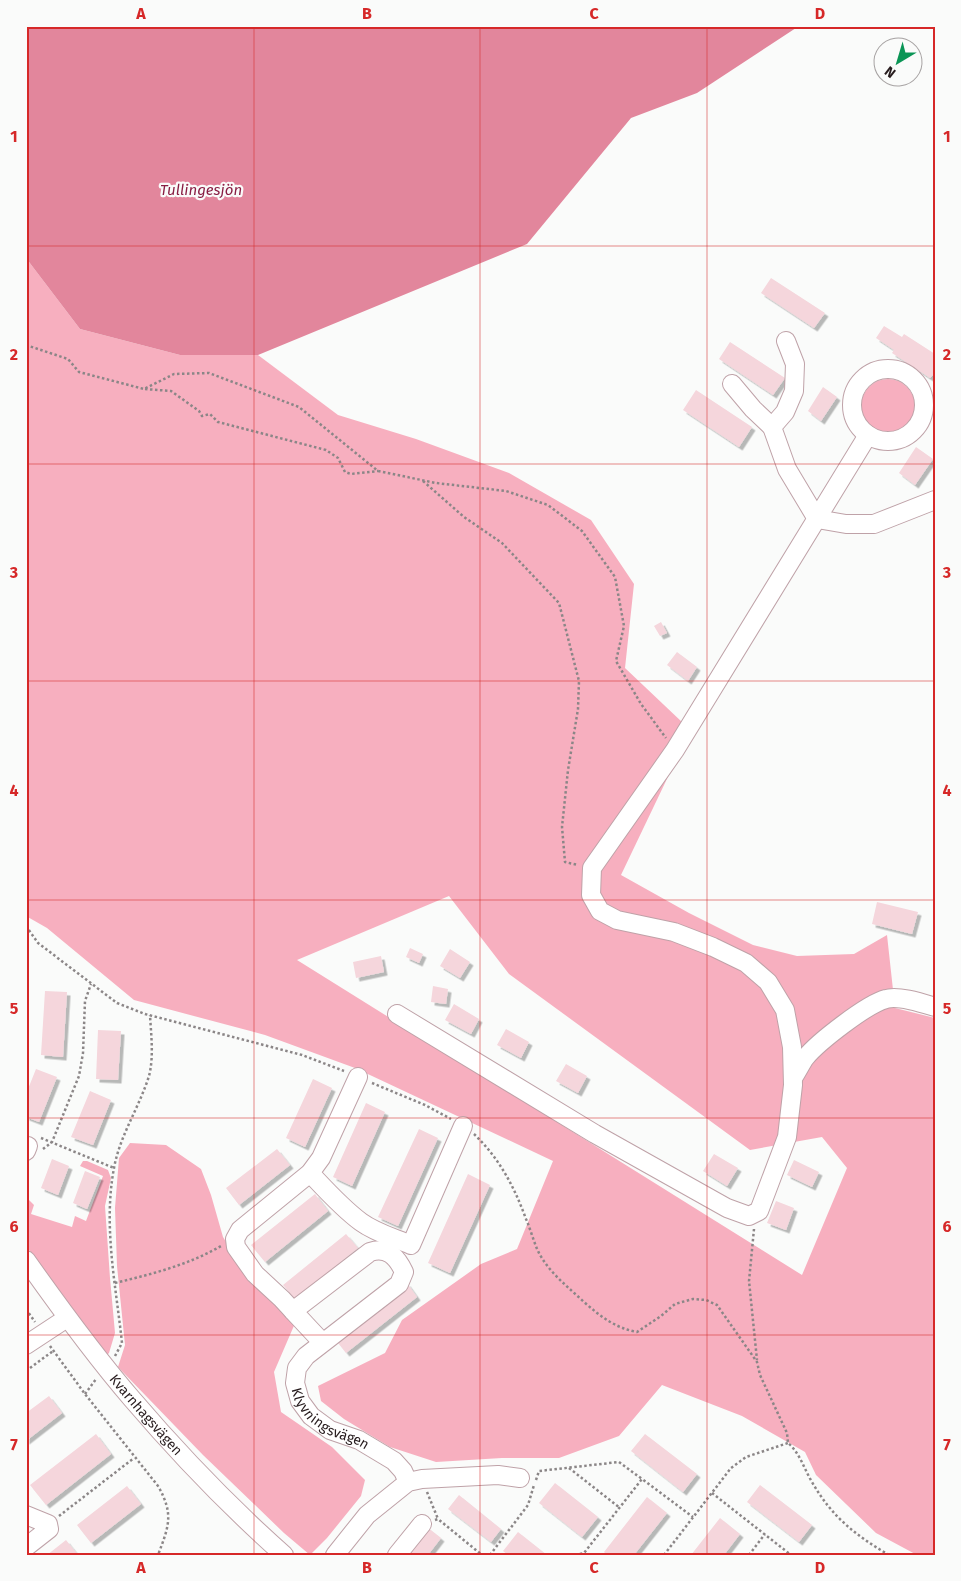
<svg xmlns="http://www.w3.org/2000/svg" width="961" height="1581" font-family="'Fira Sans',sans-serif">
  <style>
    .green { fill: #f7afbf; fill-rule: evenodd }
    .water { fill: #e2869c }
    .building { fill: #f5d6dc; filter: url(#shadow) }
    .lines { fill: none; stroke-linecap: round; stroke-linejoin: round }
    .minor-casing { stroke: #bfa2a8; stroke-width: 20 }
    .path { stroke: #8b8687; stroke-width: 2.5; stroke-dasharray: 2.5 2.5; stroke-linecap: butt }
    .minor { stroke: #fff; stroke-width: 18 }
    .grid { fill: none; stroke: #d62828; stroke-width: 1; stroke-opacity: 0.55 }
    .labels { text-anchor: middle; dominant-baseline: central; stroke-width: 4.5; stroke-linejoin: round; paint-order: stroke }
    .street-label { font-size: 14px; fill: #271c1e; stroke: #fafbfa }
    .water-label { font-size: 15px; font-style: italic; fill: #891e44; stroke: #fafbfa }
    .neatline { fill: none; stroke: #d62828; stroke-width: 2 }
    .grid-label { font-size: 16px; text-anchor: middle; font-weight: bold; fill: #d62828 }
  </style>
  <defs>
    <filter id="shadow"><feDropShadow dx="3.5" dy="3.5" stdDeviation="0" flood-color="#0004"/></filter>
  </defs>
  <rect width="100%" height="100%" fill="#fafbfa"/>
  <path class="green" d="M26 258 80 329 180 355H258L338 415 416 439 509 473 591 520 634 584 625 668 683 723 676 760 621 875 689 913 753 945 797 956 854 954 887 935 895 1008 935 1018V1555H917L876 1533 816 1475 805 1452 742 1416 662 1385 619 1436 559 1458H502L436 1462 390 1447 344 1419 321 1401 318 1386 385 1353 402 1320 481 1264 517 1249 553 1161 355 1068 265 1035 134 1000 47 928 26 916ZM449 896 509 974 750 1150 822 1137 847 1168 802 1275 297 960Z
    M861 406a27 27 0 1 1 54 0a27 27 0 1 1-54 0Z
    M130 1143 166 1145 201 1169 211 1195 223 1237 238 1261 296 1321 274 1372 281 1412 332 1447 365 1480 361 1496 327 1538 310 1555 284 1533 203 1455 118 1367 125 1345 117 1266 115 1208 119 1158Z
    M83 1161H87L108 1170 111 1178 105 1206 110 1278 115 1333 109 1353 107 1355 26 1246V1197L34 1205 31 1214 72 1227 75 1216 86 1221 103 1176 80 1166Z"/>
  <path class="water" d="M26 26H799L697 93 631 118 527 244 258 355H180L80 329 26 258Z"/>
  <path class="building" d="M771 278 825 313 814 328 761 293Z
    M884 326 902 337 904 334 935 354V376L933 375 930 378 892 353 894 350 876 338Z
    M730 342 785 378 773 395 719 359Z
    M823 387 837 397 821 421 808 411Z
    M696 390 752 427 739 447 683 410Z
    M916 447 933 459 915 485 899 473Z
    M661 622 667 633 660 636 654 626Z
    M677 652 697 667 688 681 667 665Z
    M877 902 918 912 912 934 872 924Z
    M410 948 423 954 419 963 406 957Z
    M450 949 470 962 460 978 440 966Z
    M381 956 384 972 356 978 353 962Z
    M433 986 448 989 446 1004 431 1002Z
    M45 991 67 992 63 1057 41 1055Z
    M454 1004 479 1019 471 1034 445 1020Z
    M506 1029 529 1042 521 1058 497 1045Z
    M98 1030 121 1031 118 1080 96 1079Z
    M566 1064 587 1076 578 1093 556 1081Z
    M36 1069 57 1077 39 1122 26 1117V1094Z
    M313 1079 332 1088 305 1147 286 1138Z
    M90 1091 111 1100 93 1145 71 1137Z
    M366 1103 385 1112 352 1186 333 1177Z
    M419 1129 438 1138 398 1226 378 1217Z
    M277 1149 290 1165 239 1205 226 1188Z
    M714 1154 738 1168 727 1186 703 1171Z
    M52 1159 69 1166 58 1195 41 1188Z
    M794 1160 819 1172 812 1187 787 1175Z
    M85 1171 100 1177 87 1209 73 1203Z
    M468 1174 490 1185 450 1273 428 1263Z
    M315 1194 328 1211 265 1262 251 1245Z
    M776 1201 794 1208 786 1230 767 1223Z
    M346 1234 358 1248 295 1299 283 1285Z
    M407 1283 417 1297 346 1353 335 1339Z
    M49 1396 62 1413 26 1441V1413Z
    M96 1434 111 1454 46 1505 30 1485Z
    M645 1434 697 1474 683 1492 631 1451Z
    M555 1483 598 1517 582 1537 539 1503Z
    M760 1485 812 1525 799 1542 747 1502Z
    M127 1486 141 1504 91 1543 77 1525Z
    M459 1495 501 1529 491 1542 448 1509Z
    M647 1497 667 1513 634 1555H607L604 1552Z
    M720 1518 740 1534 724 1555H691Z
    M427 1527 441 1538 428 1555H406Z
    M518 1532 547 1555H508L503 1551Z
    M66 1540 78 1555H47Z"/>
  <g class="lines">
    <defs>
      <g id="minor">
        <path d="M786 341 795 364 794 391 785 412 772 427 787 469 817 519 846 524H874L935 500"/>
        <circle cx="888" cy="405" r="36"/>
        <path d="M732 384 753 409 772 427"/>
        <path d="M397 1014 595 1134 727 1208 749 1216 759 1211 787 1137 793 1085 792 1047 785 1010 768 982 746 963 713 947 674 932 617 920 600 911 591 895 592 868 675 750 868 435"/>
        <path d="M793 1078C797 1072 801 1064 805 1058 818 1042 867 1004 886 999 898 995 922 1003 935 1007"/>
        <path d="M26 1151 28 1146"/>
        <path d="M310 1173C326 1190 342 1208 361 1222 376 1233 395 1238 411 1245L463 1126"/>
        <path id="s1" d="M26 1260C60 1308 94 1355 132 1399 179 1454 230 1507 284 1555"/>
        <path d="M293 1311 282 1299 255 1274 236 1247 235 1239 240 1230 310 1173 321 1158 358 1077"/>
        <path id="s2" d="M322 1342 293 1311 370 1252C387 1246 397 1257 404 1272L399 1284 306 1356 297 1368 295 1383 300 1401 311 1416 330 1430 359 1440 394 1461 403 1471 408 1482"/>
        <path d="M26 1345 67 1318"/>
        <path d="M26 1515 48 1524 49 1529 26 1547"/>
        <path d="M335 1555 367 1515 408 1482 422 1479 498 1475 520 1478"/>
        <path d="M397 1555 422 1524"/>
      </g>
    </defs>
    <use href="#minor" class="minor-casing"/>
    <path class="path" d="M26 345 68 359 79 372 144 389 174 374 209 373 299 407 378 471 436 483 506 491 548 505 582 531 615 577 624 626 616 661 641 704 666 738
      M145 389 171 391 199 411 202 416 210 414 218 422 326 450 338 458 345 472 351 474 378 471
      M423 481 464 517 502 543 559 603 579 681 578 709 568 770 562 827 565 862 578 865
      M26 926 38 943 117 1003 145 1014 302 1055 344 1071
      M372 1083 425 1105 451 1119
      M474 1134C499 1158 514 1186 526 1219 531 1230 534 1244 540 1255 551 1274 568 1287 584 1302 600 1316 615 1328 637 1332L661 1316 675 1304 693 1299 706 1300 717 1305 757 1362 760 1375 787 1433 788 1443C800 1453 804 1469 812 1482 832 1517 855 1535 889 1555
      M41 1138 114 1168
      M43 1149 52 1142 79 1076 83 1053 85 1001 91 984
      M754 1229 749 1281 757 1360
      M115 1283C152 1274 188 1265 221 1246
      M26 1309 35 1322
      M50 1346 85 1394 158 1486C174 1514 169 1526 158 1555
      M115 1356 122 1343C116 1286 103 1226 114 1168 120 1135 139 1108 149 1076 154 1057 151 1034 150 1015
      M26 1371 53 1351
      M85 1394 96 1379
      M569 1468 620 1508
      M536 1480 539 1471 619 1462 642 1479
      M427 1492 438 1519
      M712 1493 791 1555
      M59 1516 134 1458
      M435 1520 438 1519 482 1555
      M490 1555 528 1505 534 1485
      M575 1555 584 1553 642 1479 693 1517
      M664 1555 731 1468 746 1457 788 1443
      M749 1555 765 1534"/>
    <use href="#minor" class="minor"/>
  </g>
  <path class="grid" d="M254 26V1555M480 26V1555M707 26V1555M26 246H935M26 464H935M26 681H935M26 900H935M26 1118H935M26 1335H935"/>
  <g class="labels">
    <g class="street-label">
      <text stroke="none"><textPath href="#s1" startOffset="196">Kvarnhagsvägen</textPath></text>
      <text stroke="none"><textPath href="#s2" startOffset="398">Klyvningsvägen</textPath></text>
    </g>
    <g class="water-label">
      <text x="201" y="190">Tullingesjön</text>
    </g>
  </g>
  <rect width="961" height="1581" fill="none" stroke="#fafbfa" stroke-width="55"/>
  <g transform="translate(898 62) rotate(218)"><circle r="24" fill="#fafbfa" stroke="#a6a2a2"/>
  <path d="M0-4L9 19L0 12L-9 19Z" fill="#0a9555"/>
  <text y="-8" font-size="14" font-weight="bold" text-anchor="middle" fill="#271c1e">N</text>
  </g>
  <rect x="28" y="28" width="906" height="1526" class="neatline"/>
  <g class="grid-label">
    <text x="141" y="19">A</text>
    <text x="367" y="19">B</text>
    <text x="594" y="19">C</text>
    <text x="820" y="19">D</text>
    <text x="14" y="142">1</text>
    <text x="947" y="142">1</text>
    <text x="14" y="360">2</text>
    <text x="947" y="360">2</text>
    <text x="14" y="578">3</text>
    <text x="947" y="578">3</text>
    <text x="14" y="796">4</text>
    <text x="947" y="796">4</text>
    <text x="14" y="1014">5</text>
    <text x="947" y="1014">5</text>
    <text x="14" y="1232">6</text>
    <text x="947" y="1232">6</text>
    <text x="14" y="1450">7</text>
    <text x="947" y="1450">7</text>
    <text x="141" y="1573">A</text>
    <text x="367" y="1573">B</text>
    <text x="594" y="1573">C</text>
    <text x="820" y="1573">D</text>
  </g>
</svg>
